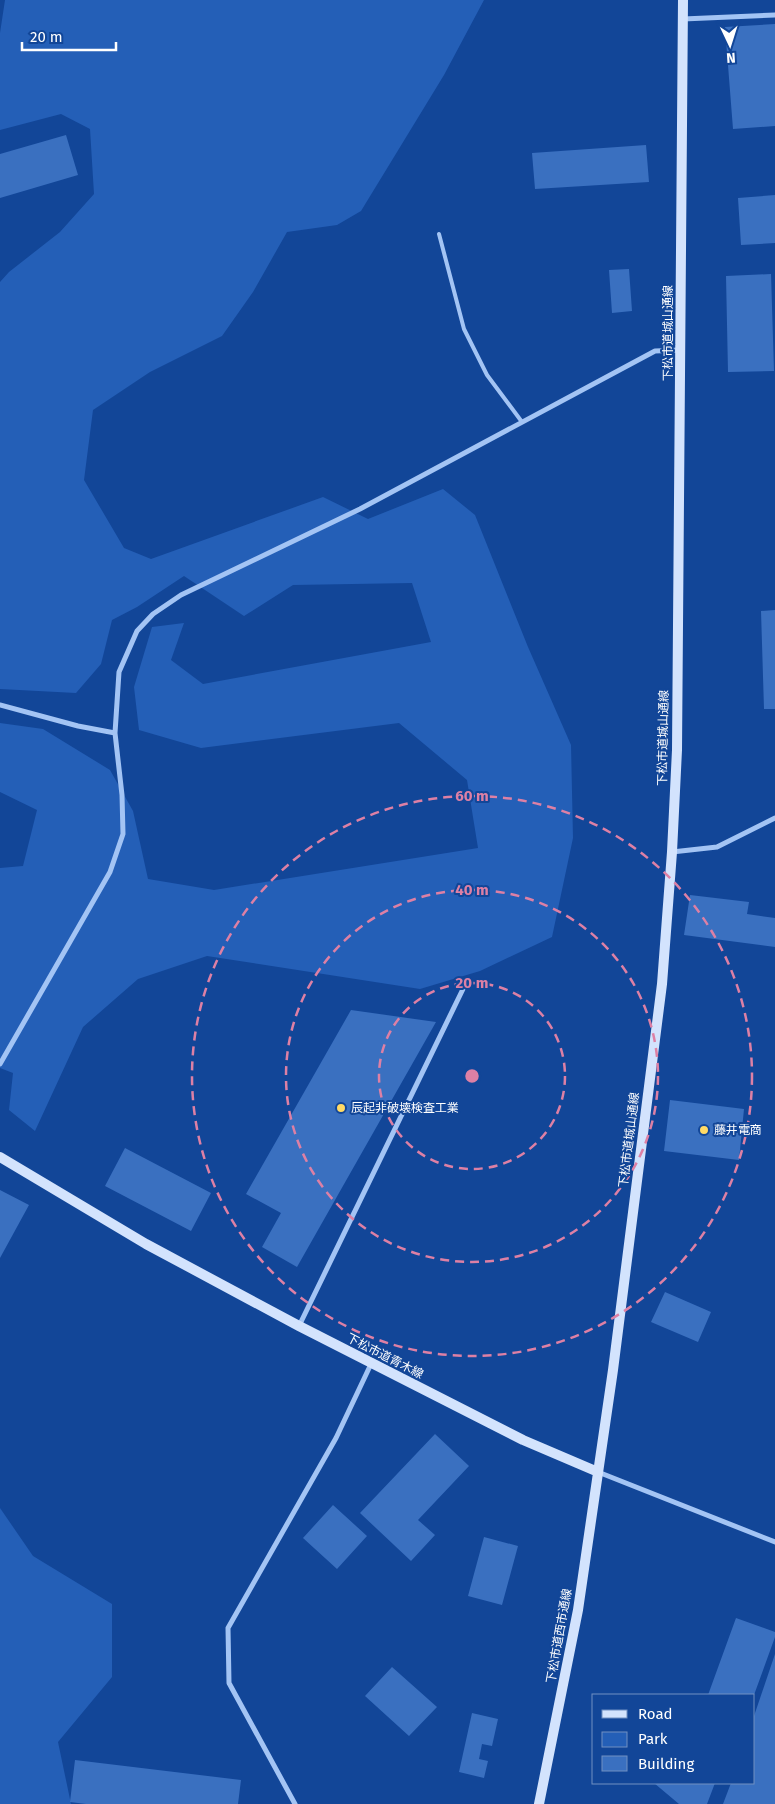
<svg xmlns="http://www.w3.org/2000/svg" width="775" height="1804" font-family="'Fira Sans','Noto Sans JP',sans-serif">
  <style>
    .green { fill: #245fb7 }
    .building { fill: #3a70c0 }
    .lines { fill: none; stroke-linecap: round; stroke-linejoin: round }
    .lane { stroke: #a3c4f4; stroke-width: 4 }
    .street { stroke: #a3c4f4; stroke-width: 5 }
    .secondary { stroke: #d3e3fd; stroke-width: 10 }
    .ring { fill: none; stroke: #dd80a5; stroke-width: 2.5; stroke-dasharray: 9 6 }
    .poi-dot { fill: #ffda66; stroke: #124698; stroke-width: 2 }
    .labels { text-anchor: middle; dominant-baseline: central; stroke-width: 4; stroke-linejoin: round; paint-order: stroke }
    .street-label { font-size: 12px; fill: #fff; stroke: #124698 }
    .poi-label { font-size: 12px; fill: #fff; stroke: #124698; text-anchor: start }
    .centre { fill: #dd80a5; stroke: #124698; stroke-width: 2.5 }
    .ring-label { font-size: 15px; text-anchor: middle; font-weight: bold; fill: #dd80a5; stroke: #124698; stroke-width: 4; stroke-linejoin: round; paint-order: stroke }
  </style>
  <rect width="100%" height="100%" fill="#124698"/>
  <path class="green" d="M5 0H484L444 75 361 211 337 225 287 232 253 292 222 336 150 372 93 410 84 480 124 548 151 559 323 497 368 519 443 489 475 515 528 647 571 745 573 838 552 937 480 971 420 989 207 956 138 979 83 1027 35 1131 9 1110 13 1073 0 1068V868L23 866 37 810 0 792V723L43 729 110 770 133 811 148 879 214 890 478 848 467 780 399 723 201 748 139 730 134 687 152 627 184 623 171 660 203 684 431 642 412 583 293 585 244 616 184 576 137 607 112 620 101 664 76 693 0 689V282L9 272 60 232 94 194 90 129 61 114 0 130V33Z
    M0 1508 33 1556 112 1604V1677L58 1742 71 1804H0Z"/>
  <path class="building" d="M775 24V126L733 129 725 27Z
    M66 135 78 175 0 198V154Z
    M646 145 649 182 535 189 532 153Z
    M775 195V243L741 245 738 198Z
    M629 269 632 311 612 313 609 270Z
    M771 274 774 371 728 372 726 276Z
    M775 610V709H764L761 611Z
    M690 895 749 902 747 914 775 918V947L684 935Z
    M351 1010 436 1022 297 1267 262 1247 281 1213 246 1194Z
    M670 1100 744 1109 739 1160 664 1151Z
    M125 1148 211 1193 191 1231 105 1186Z
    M0 1190 29 1205 0 1258Z
    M665 1292 711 1312 698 1342 651 1322Z
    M435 1434 469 1466 418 1520 435 1535 411 1561 360 1513Z
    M333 1505 367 1536 337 1569 303 1538Z
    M484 1537 518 1546 502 1605 468 1596Z
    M736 1618 775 1632V1637L754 1695H708Z
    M775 1654V1804H723L731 1783H754V1716Z
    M392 1667 437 1707 409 1736 365 1696Z
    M472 1713 498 1719 492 1746 482 1744 479 1759 488 1761 484 1778 459 1772Z
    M75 1760 241 1780 238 1804H86L70 1802Z
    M654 1783H715L707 1804H679Z"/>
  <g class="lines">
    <path class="lane" d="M439 234 464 329 487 375 522 422"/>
    <path class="street" d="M683 19 775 15
      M0 705 78 726 115 733
      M672 852 717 847 775 818
      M0 1064 110 872 123 834 122 795 115 733 119 672 137 631 153 614 181 595 360 509 655 351 680 350
      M299 1326 463 989
      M598 1472 775 1542
      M295 1804 229 1683 228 1628 336 1438 371 1364"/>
    <path class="secondary" d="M0 1157 146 1244 299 1326 523 1440 598 1472
      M539 1804 578 1610 613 1370 662 984 672 852 677 750 683 0"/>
  </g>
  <g class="ring">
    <circle cx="472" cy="1076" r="93"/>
    <circle cx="472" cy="1076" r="186"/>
    <circle cx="472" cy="1076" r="280"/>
  </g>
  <g class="poi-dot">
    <circle cx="341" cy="1108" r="5"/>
    <circle cx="704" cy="1130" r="5"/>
  </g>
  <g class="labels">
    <g class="street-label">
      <text transform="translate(668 333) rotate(-90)">下松市道城山通線</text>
      <text transform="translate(663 738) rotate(-89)">下松市道城山通線</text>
      <text transform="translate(629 1140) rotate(-83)">下松市道城山通線</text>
      <text transform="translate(385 1356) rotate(27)">下松市道青木線</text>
      <text transform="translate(559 1636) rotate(-80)">下松市道西市通線</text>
    </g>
    <g class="poi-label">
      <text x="351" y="1108">辰起非破壊検査工業</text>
      <text x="714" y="1130">藤井電商</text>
    </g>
  </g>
  <circle cx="472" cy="1076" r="8" class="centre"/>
  <g class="ring-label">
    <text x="472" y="801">60 m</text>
    <text x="472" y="895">40 m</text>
    <text x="472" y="988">20 m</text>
  </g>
  <rect x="592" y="1694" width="162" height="90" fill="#124698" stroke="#7190c1"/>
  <rect x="602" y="1710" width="25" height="8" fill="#d3e3fd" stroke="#7190c1"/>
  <text x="638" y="1719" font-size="15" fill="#ffffff">Road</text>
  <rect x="602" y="1732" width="25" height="15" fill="#245fb7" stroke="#7190c1"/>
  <text x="638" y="1744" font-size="15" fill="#ffffff">Park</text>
  <rect x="602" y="1756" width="25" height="15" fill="#3a70c0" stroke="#7190c1"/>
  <text x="638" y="1769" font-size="15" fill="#ffffff">Building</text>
  <g transform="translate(730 45) rotate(176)" stroke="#124698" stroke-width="4" paint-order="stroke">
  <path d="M0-4L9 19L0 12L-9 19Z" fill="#ffffff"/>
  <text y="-8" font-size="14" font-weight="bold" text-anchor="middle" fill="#ffffff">N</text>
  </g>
  <path d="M22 42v8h94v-8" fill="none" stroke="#ffffff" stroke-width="2.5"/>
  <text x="30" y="42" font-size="15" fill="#ffffff" stroke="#124698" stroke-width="4" paint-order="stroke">20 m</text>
</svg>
